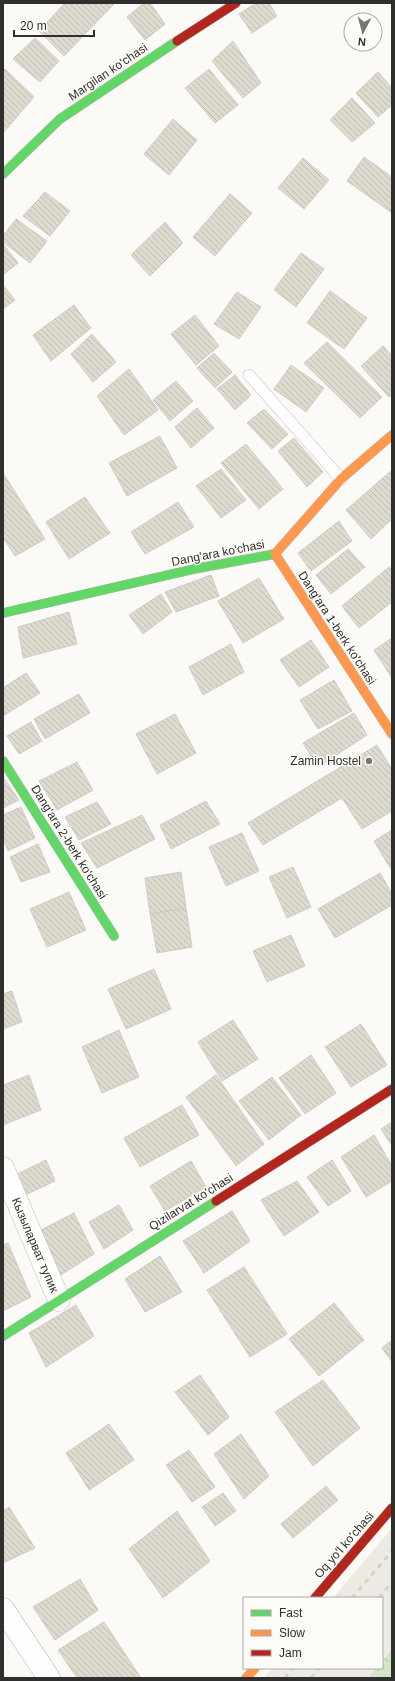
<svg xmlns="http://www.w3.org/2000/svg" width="395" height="1681" font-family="Helvetica,sans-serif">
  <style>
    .built { fill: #eceae2 }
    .forest { fill: url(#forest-crowns) }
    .building { fill: url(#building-back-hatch); stroke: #ccccca }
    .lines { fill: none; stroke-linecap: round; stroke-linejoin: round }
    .lane-casing { stroke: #bdbcba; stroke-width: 12 }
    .street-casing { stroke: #bdbcba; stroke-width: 23 }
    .fast-casing { stroke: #bdbcba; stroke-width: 10 }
    .slow-casing { stroke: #bdbcba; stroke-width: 10 }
    .jam-casing { stroke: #bdbcba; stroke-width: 10 }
    .lane { stroke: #fefefe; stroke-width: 11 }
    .street { stroke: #fefefe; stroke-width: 22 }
    .fast { stroke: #63d668; stroke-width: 9 }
    .slow { stroke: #ff974d; stroke-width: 9 }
    .jam { stroke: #b3261e; stroke-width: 9 }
    .rail { stroke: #d1d1d0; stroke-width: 3; stroke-dasharray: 5 5; stroke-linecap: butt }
    .poi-dot { fill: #767674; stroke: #fcfbf6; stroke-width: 1.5 }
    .labels { text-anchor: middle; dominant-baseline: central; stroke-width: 3; stroke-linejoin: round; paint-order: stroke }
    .street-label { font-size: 12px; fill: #2f2f2d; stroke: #fcfbf6 }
    .poi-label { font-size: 12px; fill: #2f2f2d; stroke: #fcfbf6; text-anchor: end }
  </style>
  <defs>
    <pattern id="forest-crowns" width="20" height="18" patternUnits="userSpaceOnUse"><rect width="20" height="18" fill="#d4e4c6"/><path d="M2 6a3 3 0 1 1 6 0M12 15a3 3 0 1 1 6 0" fill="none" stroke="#b6c4aa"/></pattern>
    <pattern id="building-back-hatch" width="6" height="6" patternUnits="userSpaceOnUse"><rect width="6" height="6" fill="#dedbce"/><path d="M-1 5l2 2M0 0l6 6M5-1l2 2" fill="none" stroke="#bfbcb1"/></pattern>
  </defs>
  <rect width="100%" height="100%" fill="#fbfaf7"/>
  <path class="built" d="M392 1528V1649L382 1661V1598H333Z
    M273 1668H376L368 1678H264Z"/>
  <path class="forest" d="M392 1649V1674L389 1678H368L376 1668H382V1661Z"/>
  <path class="building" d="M65 3H115L64 56 39 31Z
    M144 3H150L165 24 145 40 127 17Z
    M256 3H269L277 16 252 33 239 14Z
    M35 38 59 61 40 82 13 59Z
    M233 41 261 83 243 98 212 61Z
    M5 69 34 97 3 133V71Z
    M209 69 238 105 215 123 185 88Z
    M378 72 392 88V105L378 117 356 93Z
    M352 98 375 123 352 142 330 120Z
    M173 119 197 140 169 175 144 154Z
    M364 157 392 177V213L347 181Z
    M303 158 329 180 304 209 278 188Z
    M45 192 70 211 50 236 23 216Z
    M230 194 252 213 215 256 193 237Z
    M16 219 47 241 30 263 3 242V236Z
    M165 222 183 243 150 276 131 255Z
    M3 244 18 263 3 275Z
    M301 253 324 269 296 307 274 290Z
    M3 285 15 300 3 309Z
    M330 291 367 318 344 349 307 323Z
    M237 292 261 307 239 339 214 324Z
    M74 305 91 328 51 361 33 335Z
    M195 315 219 346 196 365 171 334Z
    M92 334 116 362 93 382 71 354Z
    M327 342 382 397 360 418 304 363Z
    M383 346 392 356V394L389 397 361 366Z
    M214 353 232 372 215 388 197 368Z
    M291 365 324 388 306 412 274 389Z
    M129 369 158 410 124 435 97 396Z
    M235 375 251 395 235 410 217 389Z
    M176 381 193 401 170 421 153 400Z
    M197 408 214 428 191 448 175 427Z
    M264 409 288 434 272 449 247 423Z
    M160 436 177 468 127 496 109 463Z
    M294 438 323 472 307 487 278 451Z
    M246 444 283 489 259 509 221 463Z
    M221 469 246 500 221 518 196 486Z
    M392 470V519L371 539 346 510Z
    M3 473 45 539 15 556 3 537Z
    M85 497 110 533 69 559 46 522Z
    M178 502 194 527 145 554 131 532Z
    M339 521 352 541 311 571 298 553Z
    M348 549 365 567 331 594 316 575Z
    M389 567 392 570V602L359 628 342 606Z
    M211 575 219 596 176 612 165 592Z
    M259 578 284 619 243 643 218 601Z
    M161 594 172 612 143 634 129 615Z
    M69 612 77 644 23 658 18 627Z
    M392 638V678L374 650Z
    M311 640 329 667 299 687 280 660Z
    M231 644 244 672 203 695 189 667Z
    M26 673 40 693 3 716V688Z
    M334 680 352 711 318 729 300 700Z
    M79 694 90 713 45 739 34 719Z
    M354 713 367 735 318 767 303 743Z
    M175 714 196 753 157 774 136 734Z
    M31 722 42 741 19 754 7 736Z
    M377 745 392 769V811L362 829 342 798 263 845 248 823Z
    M77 762 93 790 57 810 39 781Z
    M3 777 19 800 3 808Z
    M206 801 220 824 171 849 160 825Z
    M97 802 111 824 79 840 65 817Z
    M21 807 35 838 8 851 3 839V815Z
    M142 815 155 839 97 868 81 843Z
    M392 830V871L374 841Z
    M242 833 259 871 226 886 209 847Z
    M38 844 50 872 21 882 10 857Z
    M293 867 311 907 287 918 269 877Z
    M181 872 186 908 150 914 145 878Z
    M380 873 392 894V905L335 938 318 909Z
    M69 892 86 930 47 947 30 909Z
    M186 908 192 947 157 953 150 914Z
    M291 935 305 966 267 982 253 951Z
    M154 969 171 1009 126 1029 108 989Z
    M12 991 22 1022 3 1029V994Z
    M233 1020 258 1059 222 1081 198 1042Z
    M361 1024 387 1065 351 1087 325 1047Z
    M119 1030 139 1077 102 1093 82 1047Z
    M311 1055 336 1093 305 1114 279 1078Z
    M29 1075 41 1110 3 1125V1085Z
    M216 1075 264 1144 236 1166 186 1097Z
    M272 1077 301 1115 269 1140 239 1101Z
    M182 1105 199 1135 140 1167 124 1138Z
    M392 1122V1146L381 1129Z
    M374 1135 392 1166V1181L366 1197 341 1157Z
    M46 1160 55 1181 23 1196 13 1176Z
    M332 1160 351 1191 328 1206 307 1177Z
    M191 1161 206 1187 165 1211 150 1186Z
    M297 1181 319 1212 284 1236 261 1200Z
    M119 1205 133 1230 104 1249 89 1222Z
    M232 1211 250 1241 204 1273 183 1241Z
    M74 1213 94 1254 59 1276 39 1231Z
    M8 1243 31 1297 3 1311V1245Z
    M160 1256 182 1292 145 1312 125 1279Z
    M244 1267 287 1334 250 1357 207 1290Z
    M334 1303 364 1340 319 1376 289 1339Z
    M76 1305 94 1336 46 1367 29 1333Z
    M392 1340V1362L382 1348Z
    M200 1375 229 1417 208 1435 175 1392Z
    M323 1380 360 1428 313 1466 275 1412Z
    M109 1424 134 1460 89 1490 66 1453Z
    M241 1434 269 1476 244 1499 214 1454Z
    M189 1450 215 1487 192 1502 166 1465Z
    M326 1486 338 1500 293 1538 281 1524Z
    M223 1493 236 1511 215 1526 202 1507Z
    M9 1507 35 1548 3 1563V1511Z
    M177 1511 210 1561 163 1598 129 1549Z
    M80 1579 98 1610 55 1640 33 1607Z
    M104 1622 141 1678H77L58 1650Z"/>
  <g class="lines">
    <defs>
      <path id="lane" d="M249 375 341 479"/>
      <path id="street" d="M3 1168 59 1300
        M3 1609 49 1678"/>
      <path id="fast" d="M3 174 60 119 177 41
        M3 613 194 569 275 554
        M3 761 114 936
        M3 1336 216 1201"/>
      <path id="slow" d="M275 554 392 734
        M275 554 341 479 392 435
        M246 1678 255 1668"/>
      <path id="jam" d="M177 41 236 3
        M216 1201 392 1089
        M315 1598 392 1508"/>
    </defs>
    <use href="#lane" class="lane-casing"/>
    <use href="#street" class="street-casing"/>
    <use href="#fast" class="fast-casing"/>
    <use href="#slow" class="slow-casing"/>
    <use href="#jam" class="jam-casing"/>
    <use href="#lane" class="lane"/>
    <use href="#street" class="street"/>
    <use href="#fast" class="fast"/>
    <use href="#slow" class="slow"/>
    <use href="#jam" class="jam"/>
    <path class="rail" d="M352 1598 392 1551
      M379 1598 392 1582
      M285 1678 293 1668
      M311 1678 319 1668"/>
  </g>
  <circle class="poi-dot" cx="369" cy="761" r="4"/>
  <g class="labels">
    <g class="street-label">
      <text transform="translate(108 72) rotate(-34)">Margilan ko'chasi</text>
      <text transform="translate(218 553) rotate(-11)">Dang'ara ko'chasi</text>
      <text transform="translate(337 628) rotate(57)">Dang'ara 1-berk ko'chasi</text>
      <text transform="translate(69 842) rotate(58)">Dang'ara 2-berk ko'chasi</text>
      <text transform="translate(191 1202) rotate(-32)">Qizilarvat ko'chasi</text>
      <text transform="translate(35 1245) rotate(67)">Кызыларват тупик</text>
      <text transform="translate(344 1545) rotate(-49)">Oq yo'l ko'chasi</text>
    </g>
    <g class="poi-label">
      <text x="361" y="761">Zamin Hostel</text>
    </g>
  </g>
  <rect width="395" height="1681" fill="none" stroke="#2f2f2d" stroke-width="8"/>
  <rect x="243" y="1597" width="140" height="72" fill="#fcfbf6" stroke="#aaa9a6"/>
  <rect x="251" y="1610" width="20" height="6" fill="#63d668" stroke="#aaa9a6"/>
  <text x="279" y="1617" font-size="12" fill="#2f2f2d">Fast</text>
  <rect x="251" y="1630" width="20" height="6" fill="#ff974d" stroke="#aaa9a6"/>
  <text x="279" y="1637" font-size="12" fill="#2f2f2d">Slow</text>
  <rect x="251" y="1650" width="20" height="6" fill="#b3261e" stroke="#aaa9a6"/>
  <text x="279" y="1657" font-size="12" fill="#2f2f2d">Jam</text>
  <g transform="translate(363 32) rotate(186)"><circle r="19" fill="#fcfbf6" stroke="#aaa9a6"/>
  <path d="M0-3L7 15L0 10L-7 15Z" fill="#767674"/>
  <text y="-6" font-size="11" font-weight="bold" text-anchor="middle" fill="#2f2f2d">N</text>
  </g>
  <path d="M14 30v6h80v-6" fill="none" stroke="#2f2f2d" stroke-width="2"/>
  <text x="20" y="30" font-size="12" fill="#2f2f2d" stroke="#fcfbf6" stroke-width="3" paint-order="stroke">20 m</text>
</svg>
